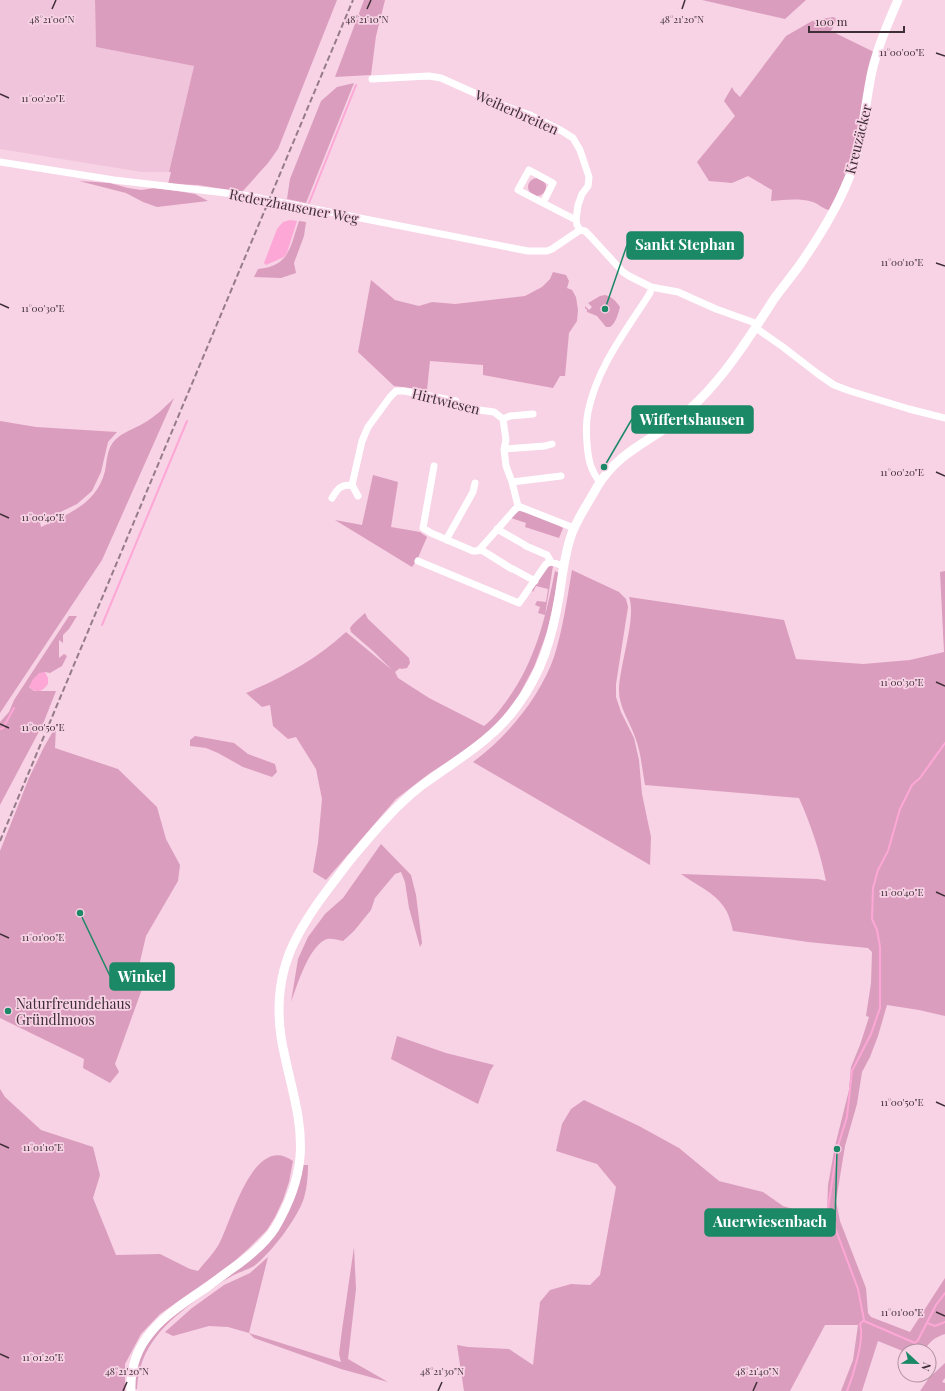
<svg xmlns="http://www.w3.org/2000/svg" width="945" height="1391" font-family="'Playfair Display',serif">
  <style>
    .built { fill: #f0c4db }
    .green { fill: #db9dbe }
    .water { fill: #fda7d6 }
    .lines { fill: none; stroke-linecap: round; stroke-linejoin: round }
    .stream { stroke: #fda7d6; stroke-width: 2 }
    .minor { stroke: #fff; stroke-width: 7 }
    .tertiary { stroke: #fff; stroke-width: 9 }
    .rail { stroke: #967c89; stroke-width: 2; stroke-dasharray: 6 3; stroke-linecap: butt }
    .ticks { fill: none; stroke: #3e2f37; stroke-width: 1.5 }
    .poi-dot { fill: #1b8866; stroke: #f8d2e5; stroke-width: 1.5 }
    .labels { text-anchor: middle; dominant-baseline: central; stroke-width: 3.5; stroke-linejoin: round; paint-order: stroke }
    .street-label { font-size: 14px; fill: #3e2f37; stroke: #f8d2e5 }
    .poi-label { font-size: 14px; fill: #3e2f37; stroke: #f8d2e5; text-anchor: start }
    .ticks-label { font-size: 10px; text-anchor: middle; fill: #3e2f37; stroke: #f8d2e5; stroke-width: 3.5; stroke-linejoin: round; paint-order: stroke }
    .leader { fill: none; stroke: #1b8866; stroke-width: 1.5 }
    .callout-dot { fill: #1b8866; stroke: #f8d2e5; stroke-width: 1.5 }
    .callout { fill: #1b8866; stroke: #1b8866; stroke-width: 1.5 }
    .callout-label { font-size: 15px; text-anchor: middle; font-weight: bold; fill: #fff }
  </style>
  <rect width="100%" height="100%" fill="#f8d2e5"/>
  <path class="built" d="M0 0H95L96 47 194 66 169 172H142L0 149Z"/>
  <path class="green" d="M95 0H337L278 149 268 163 242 192 198 185 168 184 171 172H169L194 66 96 47Z
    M364 0H385L376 36 371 75 335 77Z
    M702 0H806L785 19Z
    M833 17 837 19 831 31 874 52 862 117 850 165 830 210C824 210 819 204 813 202 799 198 785 200 771 201L772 190 748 176 732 183 709 181 697 162 735 116 724 101 732 87 734 91 740 97 786 36 812 21Z
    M354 83 306 203 287 199 290 179 321 101 337 87Z
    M528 187a9 9 0 1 1 18 0a9 9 0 1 1-18 0Z
    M79 181 110 183 128 188 141 190 155 188 177 191 195 194 208 201 157 207 143 202 126 193Z
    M299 221 306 222 304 236 294 263 296 273 281 278 254 277 258 269C290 266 290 247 299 221Z
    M553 272 566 275 569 281 567 288 572 290 576 297 578 310 577 321 569 333 565 376H560L553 388 483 375V365L430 361 427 390 394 386 358 352 371 280 395 300 419 306 432 302 455 304 525 296 542 287 550 279Z
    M605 295C612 297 616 301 620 307 618 314 616 323 610 327H606L597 316 587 312V310L585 308V306L589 310 592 307 588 303 600 296Z
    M174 398 102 560 0 713V421L36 427 117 432 108 442 101 472 92 491 77 504 40 522 41 527C68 514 97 504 105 471 107 461 107 448 115 440 123 432 134 429 144 423 155 417 165 407 174 398Z
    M373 475 398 482 391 527 420 532 427 537 417 560 412 567 335 520 362 525Z
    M519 511 526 512 559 525 563 528 559 538 525 527 526 523 511 518Z
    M548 566H553L545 615 538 613 540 607 535 605 537 601 546 602 548 589 536 586 533 592 531 589Z
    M572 570 619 592 626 599 628 607 616 684V697L621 712 634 738 639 760 642 794 651 837 650 865 473 762C507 737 540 697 554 657 563 629 567 599 572 570Z
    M555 571 559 573 553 607 547 632 534 667 519 695 499 722 472 746 430 773 396 799 326 880 313 872 318 843 322 799 316 769 296 737 288 739 273 726 270 705 262 707 246 693C282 678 317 659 346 632L392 670 374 652 351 632 350 628 353 624 365 613 368 619 409 658 410 663 407 668 401 669 400 668 395 672 398 678 429 698 484 726C492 720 499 711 505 703 535 663 545 620 555 571Z
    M945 571V1016L919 1010 887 1005 878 1036 870 1057 862 1072 857 1104 845 1146 836 1201 840 1221 866 1288 868 1313 871 1317 910 1332 945 1278V1334C935 1337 929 1342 924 1351H905V1352L878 1341 862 1391H841L853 1360 858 1325H825L790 1391H464L457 1345 468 1347 509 1349 533 1365 540 1302 550 1290 571 1284 590 1285 600 1275 616 1187 597 1164 556 1151 562 1124 571 1109 584 1100 639 1126 679 1148 719 1181 763 1192 783 1206 816 1216 827 1215 828 1185 835 1146 849 1090 851 1067 860 1045 869 1017 866 1016 871 983 872 952 868 948 808 942 733 931C731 923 729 914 724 907 715 893 695 884 681 874L818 879 826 881C820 852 811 825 799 798L645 785C642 769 641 752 635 737 630 722 619 707 619 691 619 666 637 617 629 597L784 620 796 659 863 664 910 660 944 652 940 572Z
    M69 616H77L69 629 63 635V643L59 640V658L64 654 67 656 62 666 50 673 45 672 29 687 34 691H56L43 724 0 805V722L9 712 14 700Z
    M56 726 55 748 118 769 157 807 166 839 180 865 178 881 146 936 135 983 142 989 115 1064 119 1072 110 1083 83 1068 84 1059 0 1018V851L29 778 44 747Z
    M195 736 234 743 248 754 275 764 277 772 272 777 243 767 218 753 206 748 190 746V740Z
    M381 844 411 875 416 895 422 943 420 947 409 908 405 882 401 872 395 874 375 898 371 910 354 931 343 941C338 940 331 938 327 939 309 945 297 986 291 1002L298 959 308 937 325 914 343 898Z
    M397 1036 446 1053 494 1065 490 1071 478 1104 391 1059Z
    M0 1089 5 1097 41 1130 93 1147 100 1175 93 1198 116 1255 160 1254 190 1269 198 1271C205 1262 215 1252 220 1242 232 1219 254 1132 293 1161L289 1182 283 1200 275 1217 267 1230 248 1249 230 1265 160 1314 141 1334 125 1364V1391H0Z
    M303 1165H308C308 1176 307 1187 304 1198 297 1219 272 1252 254 1266 247 1270 239 1272 232 1276 220 1282 210 1291 199 1298 166 1322 139 1346 137 1389L133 1390 134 1378 142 1351 162 1325 264 1248Z
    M354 1247 356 1289 348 1359 388 1382 341 1369 254 1338 249 1333 228 1327 209 1326 173 1336 165 1332 192 1308 224 1285 250 1273 268 1257 249 1333 341 1362 339 1354 342 1330Z
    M945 1363V1378L942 1382 945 1383V1391H920L929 1378Z"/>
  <path class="water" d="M290 220 297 221 287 253 284 257 266 265 264 263 277 229 283 222Z
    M45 672 48 678V684C42 692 37 694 29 687L33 679 39 673Z"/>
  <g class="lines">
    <path class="stream" d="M309 203 356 85
      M102 625 187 421
      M0 729 3 728 14 708
      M864 1321 915 1343 918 1340 936 1305 945 1293
      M927 1323 935 1326 945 1322
      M847 1391C853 1376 865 1339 860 1324L864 1320 858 1289 828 1209 837 1149 847 1117 852 1071 871 1034 880 1008V947L877 930 872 919 873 888 878 870 888 851 900 809 912 785 920 778 945 743"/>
    <path class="minor" d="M372 79 429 76 441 78 499 104 530 115 562 131 573 138 580 150 589 177 588 186 582 194 578 205 576 220 577 225 580 230 585 231 591 237 623 272 629 276 651 287 678 292 716 309 758 324
      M0 162 114 180 243 195 528 251H547L552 249 580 230
      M543 203 518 190 529 170 553 183 543 203 576 220
      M756 328 783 347 818 374 834 385 850 391 909 409 945 418
      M503 419 510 416 533 414
      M504 449 545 446 552 444
      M434 466 423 528 431 533 473 551H477L480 549 518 506
      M512 482 561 476
      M600 482C590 470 588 458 587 443 586 432 586 422 588 412 597 367 626 331 650 293L651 287
      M358 496 352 485 362 441 368 427 390 397 396 391H404L456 401 457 407 494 412 503 419 506 440 504 449 506 466 512 482 518 506 574 528
      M332 498C338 488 340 485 352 485
      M497 529 525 545
      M446 540 473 492 475 483
      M526 546 547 555 551 562
      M480 549 512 569
      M418 561 519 603 546 564 551 562 564 566
      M513 569 535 581"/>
    <path class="tertiary" d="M131 1391C129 1338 167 1314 206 1288 217 1280 228 1271 240 1263 253 1253 266 1242 275 1228 288 1206 298 1181 300 1157 303 1123 292 1090 285 1057 275 1016 277 973 298 935 313 907 332 884 351 859 373 833 394 807 421 786 456 760 491 742 517 706 542 672 552 638 559 597 562 578 564 558 570 539 575 521 588 504 597 487 617 454 644 444 673 423 700 403 723 375 741 349 753 332 763 316 774 299 782 288 791 277 799 266 820 236 840 204 852 170 863 138 865 104 872 71 878 46 888 23 898 0"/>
    <path class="rail" d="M0 841 353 0"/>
  </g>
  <path class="ticks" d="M52 9 56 0M367 9 371 0M682 9 685 0M936 53 945 56M0 94 9 98M936 263 945 266M0 304 9 308M936 472 945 476M0 514 9 518M936 682 945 686M0 724 9 728M936 892 945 896M0 934 9 938M936 1102 945 1106M0 1144 9 1148M936 1312 945 1316M0 1354 9 1358M123 1391 127 1382M438 1391 442 1382M753 1391 757 1382"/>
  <circle class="poi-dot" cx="8" cy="1011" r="4"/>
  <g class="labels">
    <g class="street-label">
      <text transform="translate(517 112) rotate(24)">Weiherbreiten</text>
      <text transform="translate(858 139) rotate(-76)">Kreuzäcker</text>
      <text transform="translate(294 206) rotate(11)">Rederzhausener Weg</text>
      <text transform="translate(446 401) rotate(14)">Hirtwiesen</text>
    </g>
    <g class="poi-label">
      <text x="16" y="1003">Naturfreundehaus<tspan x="16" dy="16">Gründlmoos</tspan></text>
    </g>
  </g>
  <g class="ticks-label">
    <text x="52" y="23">48°21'00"N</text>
    <text x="367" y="23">48°21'10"N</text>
    <text x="682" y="23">48°21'20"N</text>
    <text x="902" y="56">11°00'00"E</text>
    <text x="43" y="102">11°00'20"E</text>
    <text x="902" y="266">11°00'10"E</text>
    <text x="43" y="312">11°00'30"E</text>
    <text x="902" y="476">11°00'20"E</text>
    <text x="43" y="521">11°00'40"E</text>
    <text x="902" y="686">11°00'30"E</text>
    <text x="43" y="731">11°00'50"E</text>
    <text x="902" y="896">11°00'40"E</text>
    <text x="43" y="941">11°01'00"E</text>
    <text x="902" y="1106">11°00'50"E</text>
    <text x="43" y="1151">11°01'10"E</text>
    <text x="902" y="1316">11°01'00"E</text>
    <text x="43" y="1361">11°01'20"E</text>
    <text x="127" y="1375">48°21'20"N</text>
    <text x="442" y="1375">48°21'30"N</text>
    <text x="757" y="1375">48°21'40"N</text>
  </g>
  <path class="leader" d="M605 309L627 245M604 467L632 419M80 913L110 976M837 1149L835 1222"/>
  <g class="callout-dot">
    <circle cx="605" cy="309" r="4"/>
    <circle cx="604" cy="467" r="4"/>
    <circle cx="80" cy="913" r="4"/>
    <circle cx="837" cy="1149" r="4"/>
  </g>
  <g class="callout">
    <rect x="627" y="232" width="116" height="27" rx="4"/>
    <rect x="632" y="406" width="121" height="27" rx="4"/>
    <rect x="110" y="963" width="64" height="27" rx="4"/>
    <rect x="705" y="1209" width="130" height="27" rx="4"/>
  </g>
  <g class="callout-label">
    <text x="685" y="250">Sankt Stephan</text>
    <text x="692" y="425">Wiffertshausen</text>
    <text x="142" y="982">Winkel</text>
    <text x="770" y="1227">Auerwiesenbach</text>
  </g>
  <g transform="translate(917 1363) rotate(112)"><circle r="19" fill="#f8d2e5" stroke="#ae919f"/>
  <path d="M0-3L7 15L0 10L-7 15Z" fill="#1b8866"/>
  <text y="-6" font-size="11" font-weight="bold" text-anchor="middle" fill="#3e2f37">N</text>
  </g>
  <path d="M809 26v6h95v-6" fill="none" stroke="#3e2f37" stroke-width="2"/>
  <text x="815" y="26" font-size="12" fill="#3e2f37" stroke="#f8d2e5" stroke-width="3" paint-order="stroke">100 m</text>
</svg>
